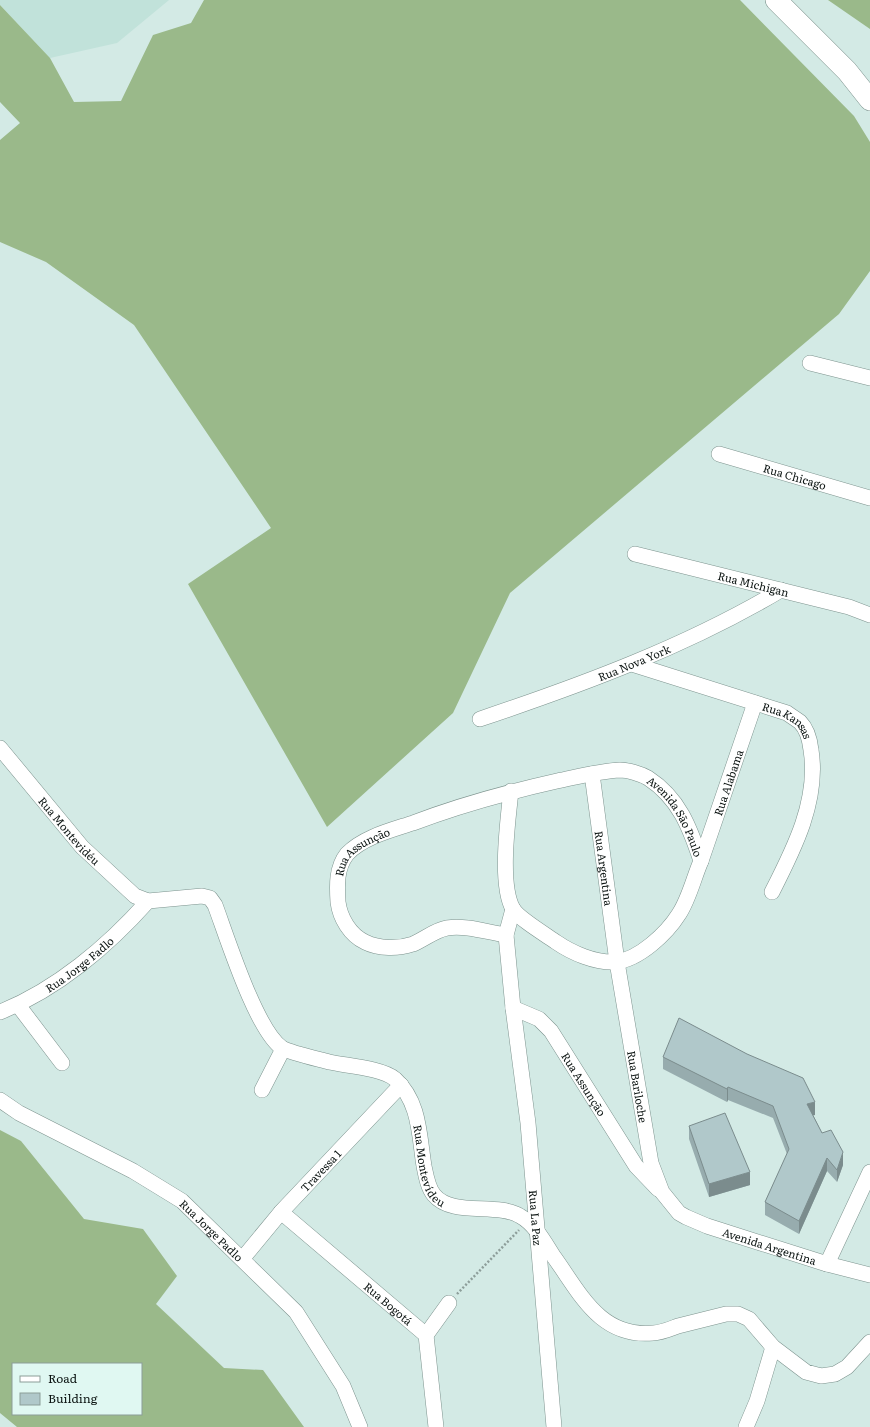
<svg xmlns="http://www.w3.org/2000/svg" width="870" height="1427" font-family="Literata,serif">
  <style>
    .built { fill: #c1e2da }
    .forest { fill: #9ab98a; fill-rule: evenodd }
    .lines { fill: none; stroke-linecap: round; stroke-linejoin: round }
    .minor-casing { stroke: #7d938e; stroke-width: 16 }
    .secondary-casing { stroke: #7d938e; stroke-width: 22 }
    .path { stroke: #8d9e9a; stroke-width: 2.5; stroke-dasharray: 2 2; stroke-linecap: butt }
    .minor { stroke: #fff; stroke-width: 15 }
    .secondary { stroke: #fff; stroke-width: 21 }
    .wall { fill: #97acae }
    .shaded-wall { fill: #7b8c8d }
    .building { fill: #b0c8ca; stroke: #7b8c8d }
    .labels { text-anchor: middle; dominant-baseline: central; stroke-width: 3.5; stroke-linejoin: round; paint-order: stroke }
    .street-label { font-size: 11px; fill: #0c1412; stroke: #e0f8f2 }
  </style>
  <rect width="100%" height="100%" fill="#d3eae5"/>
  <path class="built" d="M0 0H169L117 43 50 58 0 5Z"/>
  <path class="forest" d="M204 0H740L854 116 870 142V271L839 314 510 593 453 713 327 827 188 584 271 528 134 325 46 262 0 242V140L20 123 0 102V5L50 58 74 102 121 101 153 35 191 23Z
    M828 0H870V29Z
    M0 1130 21 1141 84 1219 143 1229 177 1276 156 1304 224 1368 263 1370 304 1427H17L0 1413ZM13 1364H141V1414H13Z"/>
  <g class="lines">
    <defs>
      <g id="minor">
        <path d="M810 363 870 378"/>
        <path id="s1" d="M719 454 870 498"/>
        <path id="s2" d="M635 554 849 607 870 615"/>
        <path id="s3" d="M632 664 787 713C791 716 796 719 800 722 807 729 810 741 811 750 819 800 794 849 772 892"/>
        <path id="s4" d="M480 719C584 684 687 646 781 590"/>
        <path id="s5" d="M0 748 82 847 135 896 148 901 202 896 210 898 215 905C227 937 256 1030 282 1048 291 1053 318 1059 329 1062 347 1066 382 1068 395 1079 420 1102 419 1135 424 1166 426 1176 428 1188 434 1195 452 1217 497 1202 520 1216 535 1224 545 1243 554 1257 580 1293 600 1338 653 1333 661 1333 670 1329 678 1326 694 1322 710 1318 726 1314H738L749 1319 773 1347 806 1372 821 1376 835 1374 847 1367 870 1342"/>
        <path id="s6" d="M592 774 617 962 651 1163 662 1192 679 1213 686 1217 707 1226 827 1264 870 1275"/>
        <path id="s7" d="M701 861 755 703"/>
        <path id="s8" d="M513 909 506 935 513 1008 539 1019 551 1031 636 1166 658 1189"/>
        <path id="s9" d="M506 935C487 932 465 925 447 928 435 930 425 939 413 944 398 949 379 949 365 942 350 935 340 918 338 902 337 886 336 868 347 854 363 837 392 830 413 823 460 805 508 792 557 781 577 777 599 771 620 770 628 770 641 774 648 778 679 798 690 828 701 861 694 877 689 899 679 914 667 933 639 960 615 962 595 963 572 953 556 942 546 935 518 918 513 909 499 884 508 820 511 791"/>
        <path d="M18 1005 62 1063"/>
        <path id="s10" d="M513 1008 528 1123 554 1427"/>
        <path id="s11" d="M0 1012C56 990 108 946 148 901"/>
        <path d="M262 1090 283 1049"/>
        <path id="s12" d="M0 1100 19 1113 133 1171 182 1201 296 1312 343 1386 360 1427"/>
        <path id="s13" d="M281 1212 426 1335 436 1427"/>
        <path id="s14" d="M243 1258 281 1212 401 1085"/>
        <path d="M827 1264 870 1172"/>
        <path d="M426 1335 449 1303"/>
        <path d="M746 1427 757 1401 773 1347"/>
      </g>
      <path id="secondary" d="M776 0 847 71 870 100"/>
    </defs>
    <use href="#minor" class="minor-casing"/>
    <use href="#secondary" class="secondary-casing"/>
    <path class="path" d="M457 1294 519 1230"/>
    <use href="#minor" class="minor"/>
    <use href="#secondary" class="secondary"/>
  </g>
  <path class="wall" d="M663 1057 815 1115H813L822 1133 843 1165 837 1182 827 1171 799 1234 765 1215V1202L787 1154 773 1118 728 1100 727 1102 663 1069Z
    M689 1126 750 1185 709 1197 689 1139Z"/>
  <path class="shaded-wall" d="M728 1087V1100L727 1102V1089Z
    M815 1102V1115L807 1117V1104Z
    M843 1152V1165L837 1182V1170Z
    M827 1158V1171L799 1234V1221Z
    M750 1172V1185L709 1197V1184Z"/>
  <path class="building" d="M679 1018 747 1054 803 1078 815 1102 807 1104 822 1133 831 1130 843 1152 837 1170 827 1158 799 1221 765 1202 789 1149 773 1106 728 1087 727 1089 663 1057Z
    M725 1113 750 1172 709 1184 689 1126Z"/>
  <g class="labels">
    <g class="street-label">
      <text stroke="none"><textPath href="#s1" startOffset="79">Rua Chicago</textPath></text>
      <text stroke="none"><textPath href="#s2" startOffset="122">Rua Michigan</textPath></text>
      <text stroke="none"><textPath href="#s4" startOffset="164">Rua Nova York</textPath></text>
      <text stroke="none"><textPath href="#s3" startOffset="167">Rua Kansas</textPath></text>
      <text stroke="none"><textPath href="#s7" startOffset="83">Rua Alabama</textPath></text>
      <text stroke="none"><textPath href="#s9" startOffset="612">Avenida São Paulo</textPath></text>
      <text stroke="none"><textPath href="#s5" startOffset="108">Rua Montevidéu</textPath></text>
      <text stroke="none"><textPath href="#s9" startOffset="259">Rua Assunção</textPath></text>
      <text stroke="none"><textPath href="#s6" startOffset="95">Rua Argentina</textPath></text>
      <text stroke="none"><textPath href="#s11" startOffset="93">Rua Jorge Fadlo</textPath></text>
      <text stroke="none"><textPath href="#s8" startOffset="208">Rua Assunção</textPath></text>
      <text stroke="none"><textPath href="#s6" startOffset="316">Rua Bariloche</textPath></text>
      <text stroke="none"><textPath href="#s5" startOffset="658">Rua Montevídeu</textPath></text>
      <text stroke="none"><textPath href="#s14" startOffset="117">Travessa 1</textPath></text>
      <text stroke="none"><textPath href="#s10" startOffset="211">Rua La Paz</textPath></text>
      <text stroke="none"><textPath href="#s12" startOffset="250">Rua Jorge Padlo</textPath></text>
      <text stroke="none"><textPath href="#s6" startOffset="548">Avenida Argentina</textPath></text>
      <text stroke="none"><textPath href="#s13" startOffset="141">Rua Bogotá</textPath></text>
    </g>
  </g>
  <rect x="12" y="1363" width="130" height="52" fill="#e0f8f2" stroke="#8b9d98"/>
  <rect x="20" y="1376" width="20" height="6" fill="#ffffff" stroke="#8b9d98"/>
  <text x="48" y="1383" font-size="12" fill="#0c1412">Road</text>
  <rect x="20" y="1393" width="20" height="12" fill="#b0c8ca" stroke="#8b9d98"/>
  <text x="48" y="1403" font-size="12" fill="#0c1412">Building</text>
</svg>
